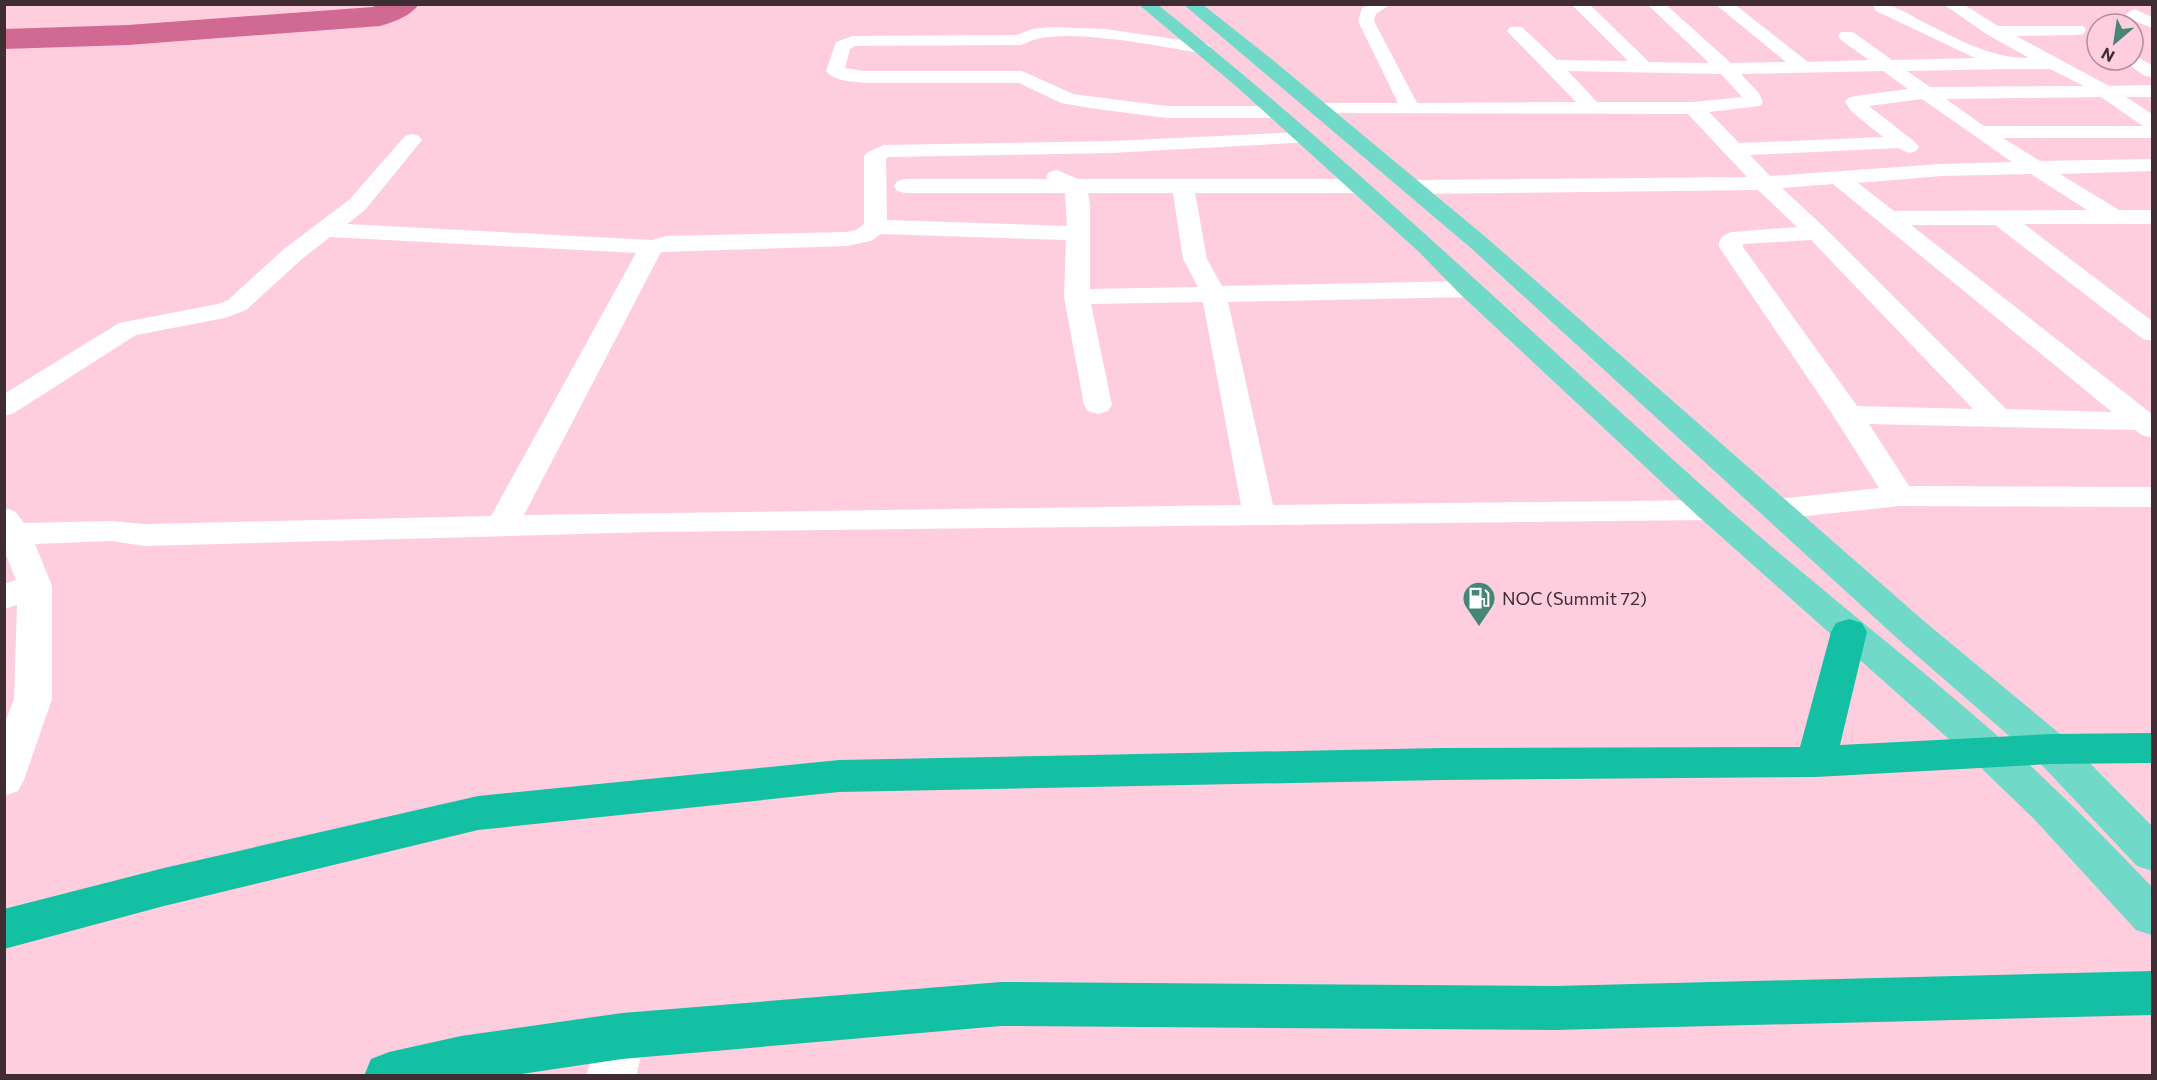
<svg xmlns="http://www.w3.org/2000/svg" width="2157" height="1080" font-family="Commissioner,sans-serif">
  <style>
    .lines { fill: none; stroke-linecap: round; stroke-linejoin: round }
    .river { fill: #d16a93; fill-rule: evenodd }
    .street { fill: #fff; fill-rule: evenodd }
    .primary { fill: #71d9c8; fill-rule: evenodd }
    .highway { fill: #13c0a3; fill-rule: evenodd }
    .labels { text-anchor: middle; dominant-baseline: central; stroke-width: 4.5; stroke-linejoin: round; paint-order: stroke }
    .poi-label { font-size: 18px; fill: #402d33; stroke: #ffcede; text-anchor: start }
  </style>
  <rect width="100%" height="100%" fill="#ffcede"/>
  <g class="lines">
    <path class="river" d="M378 4H419C411 16 394 22 380 26L128 45 4 49V29L128 25 373 7Z"/>
    <path class="street" d="M1370 4H1391L1376 14 1374 21 1417 103 1576 102 1507 31 1510 27H1522L1557 60 1628 61 1571 4H1589L1649 62 1709 63 1647 4H1665L1731 63 1786 62 1715 4H1734L1808 62 1869 60 1841 40 1838 36 1841 32H1853L1892 60 1975 58 1876 11 1874 7 1875 4C1894 4 1907 13 1923 22 1956 38 1992 59 2029 58L1988 35 1943 4H1963L1998 26H2083L2086 30 2083 34 2077 35 2016 36 2109 86 2152 85V97H2126L2152 114V138H2003L2040 161 2152 159V171L2060 174 2119 210H2152V224H2024L2152 321V341L2143 339 1995 225H1911L2152 414V438L2142 435 2135 430 1869 424 1909 486 2152 487V507L1900 506 1778 519 1767 516 1762 509 1767 502 1778 499 1879 488 1833 415 1719 247C1719 237 1723 235 1732 232L1797 227 1758 190 1414 194 1406 192 1403 187 1406 182 1414 180 1747 177 1688 114 1314 113 1311 109 1314 105 1321 103H1398L1358 21 1362 8ZM2010 69H2050L2084 86 1930 87 1907 71ZM1568 71 1721 74 1742 97 1693 102H1597ZM1883 71 1908 89 1855 96 1848 98 1845 102 1852 112 1883 137 1739 143 1709 112 1760 106 1763 102 1759 93 1741 74ZM2101 97 2143 126H1984L1946 99ZM1922 99 2012 162 1941 164 1770 176 1750 155 1898 148 1909 153 1916 151 1919 147 1916 143 1869 106ZM2031 174 2087 210 1894 211 1858 183 1941 176ZM1833 184 2112 412 2006 409 1825 228 1782 188ZM1811 240 1973 409 1857 406 1743 247V244Z
      M2134 9 2152 17V28L2128 18 2126 14Z
      M1052 27 1106 29 1202 43 1208 44 1211 48 1208 52 1202 53C1160 47 1077 29 1037 39 1031 40 1026 44 1020 45L855 46 850 49 845 68 865 71H1022L1073 94 1166 106H1276L1283 108 1286 112 1283 116 1276 118H1166L1090 108 1061 103 1019 83H865C853 82 834 81 826 71L836 42 852 36 1017 35 1032 29Z
      M2133 55 2152 65V77L2145 76 2122 60H2133Z
      M1304 132 1311 134 1314 138 1311 142 1111 153 888 157 886 159 887 220 1067 226 1065 193H905L897 191 894 186 897 181 905 179H1048L1046 177 1049 172 1057 170 1078 179H1357L1365 181 1368 186 1365 191 1357 193H1195L1207 259 1222 286 1469 281 1478 284 1482 289 1478 294 1469 297 1228 302 1273 505 1710 500 1721 503 1726 510 1721 517 1710 520 651 532 145 546 111 541 35 544 52 586V699L24 780 18 791 4 796V725L14 699 17 605 4 609V584L16 580 4 550V508L15 511 24 523 111 521 145 524 491 516 636 253 330 237 302 259 246 310 225 318 136 335 14 413 4 416V394L119 323 218 304 228 300 284 249 349 200 405 136 412 134 419 136 422 140 365 210 347 224 652 240 667 236 847 232 856 230 864 224V156L868 152 884 145 1111 141ZM1088 193H1173L1183 259 1198 287 1090 289V205ZM881 234 1066 240 1064 297 1084 405 1088 411 1098 414 1108 411 1112 405 1091 304 1203 302 1241 505 524 515 661 252 847 246 871 241Z
      M622 1013 639 1020 646 1036 636 1076H586L605 1020Z"/>
    <path class="primary" d="M1138 4H1157C1352 160 1532 334 1718 500 1813 585 1915 662 2009 746 2059 791 2106 839 2152 887V935L2136 930 2034 819 1978 765 1699 517 1460 294 1419 252 1237 87Z
      M1183 4H1202L1269 57 1488 239 1925 622 2065 738 2152 826V871L2137 866 2037 760 1899 640 1472 249Z"/>
    <path class="highway" d="M1849 619 1862 623 1867 632 1840 745 2051 734 2152 733V763L2051 764 1816 777 1441 780 839 792 478 830 164 906 4 949V909L164 868 478 796 839 760 1441 748 1800 747 1831 632 1836 623Z
      M2152 971V1015L1555 1030 1001 1026 622 1059 508 1076H364L371 1059 389 1052 461 1036 622 1013 1001 982 1555 986Z"/>
  </g>
  <defs>
    <symbol id="fuel-pin" viewBox="-11 -11 22 30"><path d="M0 17L-7.5 6A9.5 9.5 0 1 1 7.5 6Z" fill="#458677" stroke="#ffcede"/><path d="M-5.5-6h7V0h2V4h1.3V-2.5L3-4.5l.8-.8L6-3V5H2.5V1h-1V6h-7ZM-4.2-4.7v3.2H.2V-4.7Z" fill="#fff"/></symbol>
  </defs>
  <g fill-rule="evenodd">
    <use href="#fuel-pin" x="1460" y="579" width="38" height="52"/>
  </g>
  <g class="labels">
    <g class="poi-label">
      <text x="1502" y="598">NOC (Summit 72)</text>
    </g>
  </g>
  <rect width="2157" height="1080" fill="none" stroke="#402d33" stroke-width="12"/>
  <g transform="translate(2115 42) rotate(209)"><circle r="28" fill="#ffcede" stroke="#b38e9a" stroke-width="1.5"/>
  <path d="M0-4.5L10 22L0 15L-10 22Z" fill="#458677"/>
  <text y="-9" font-size="16" font-weight="bold" text-anchor="middle" fill="#402d33">N</text>
  </g>
</svg>
